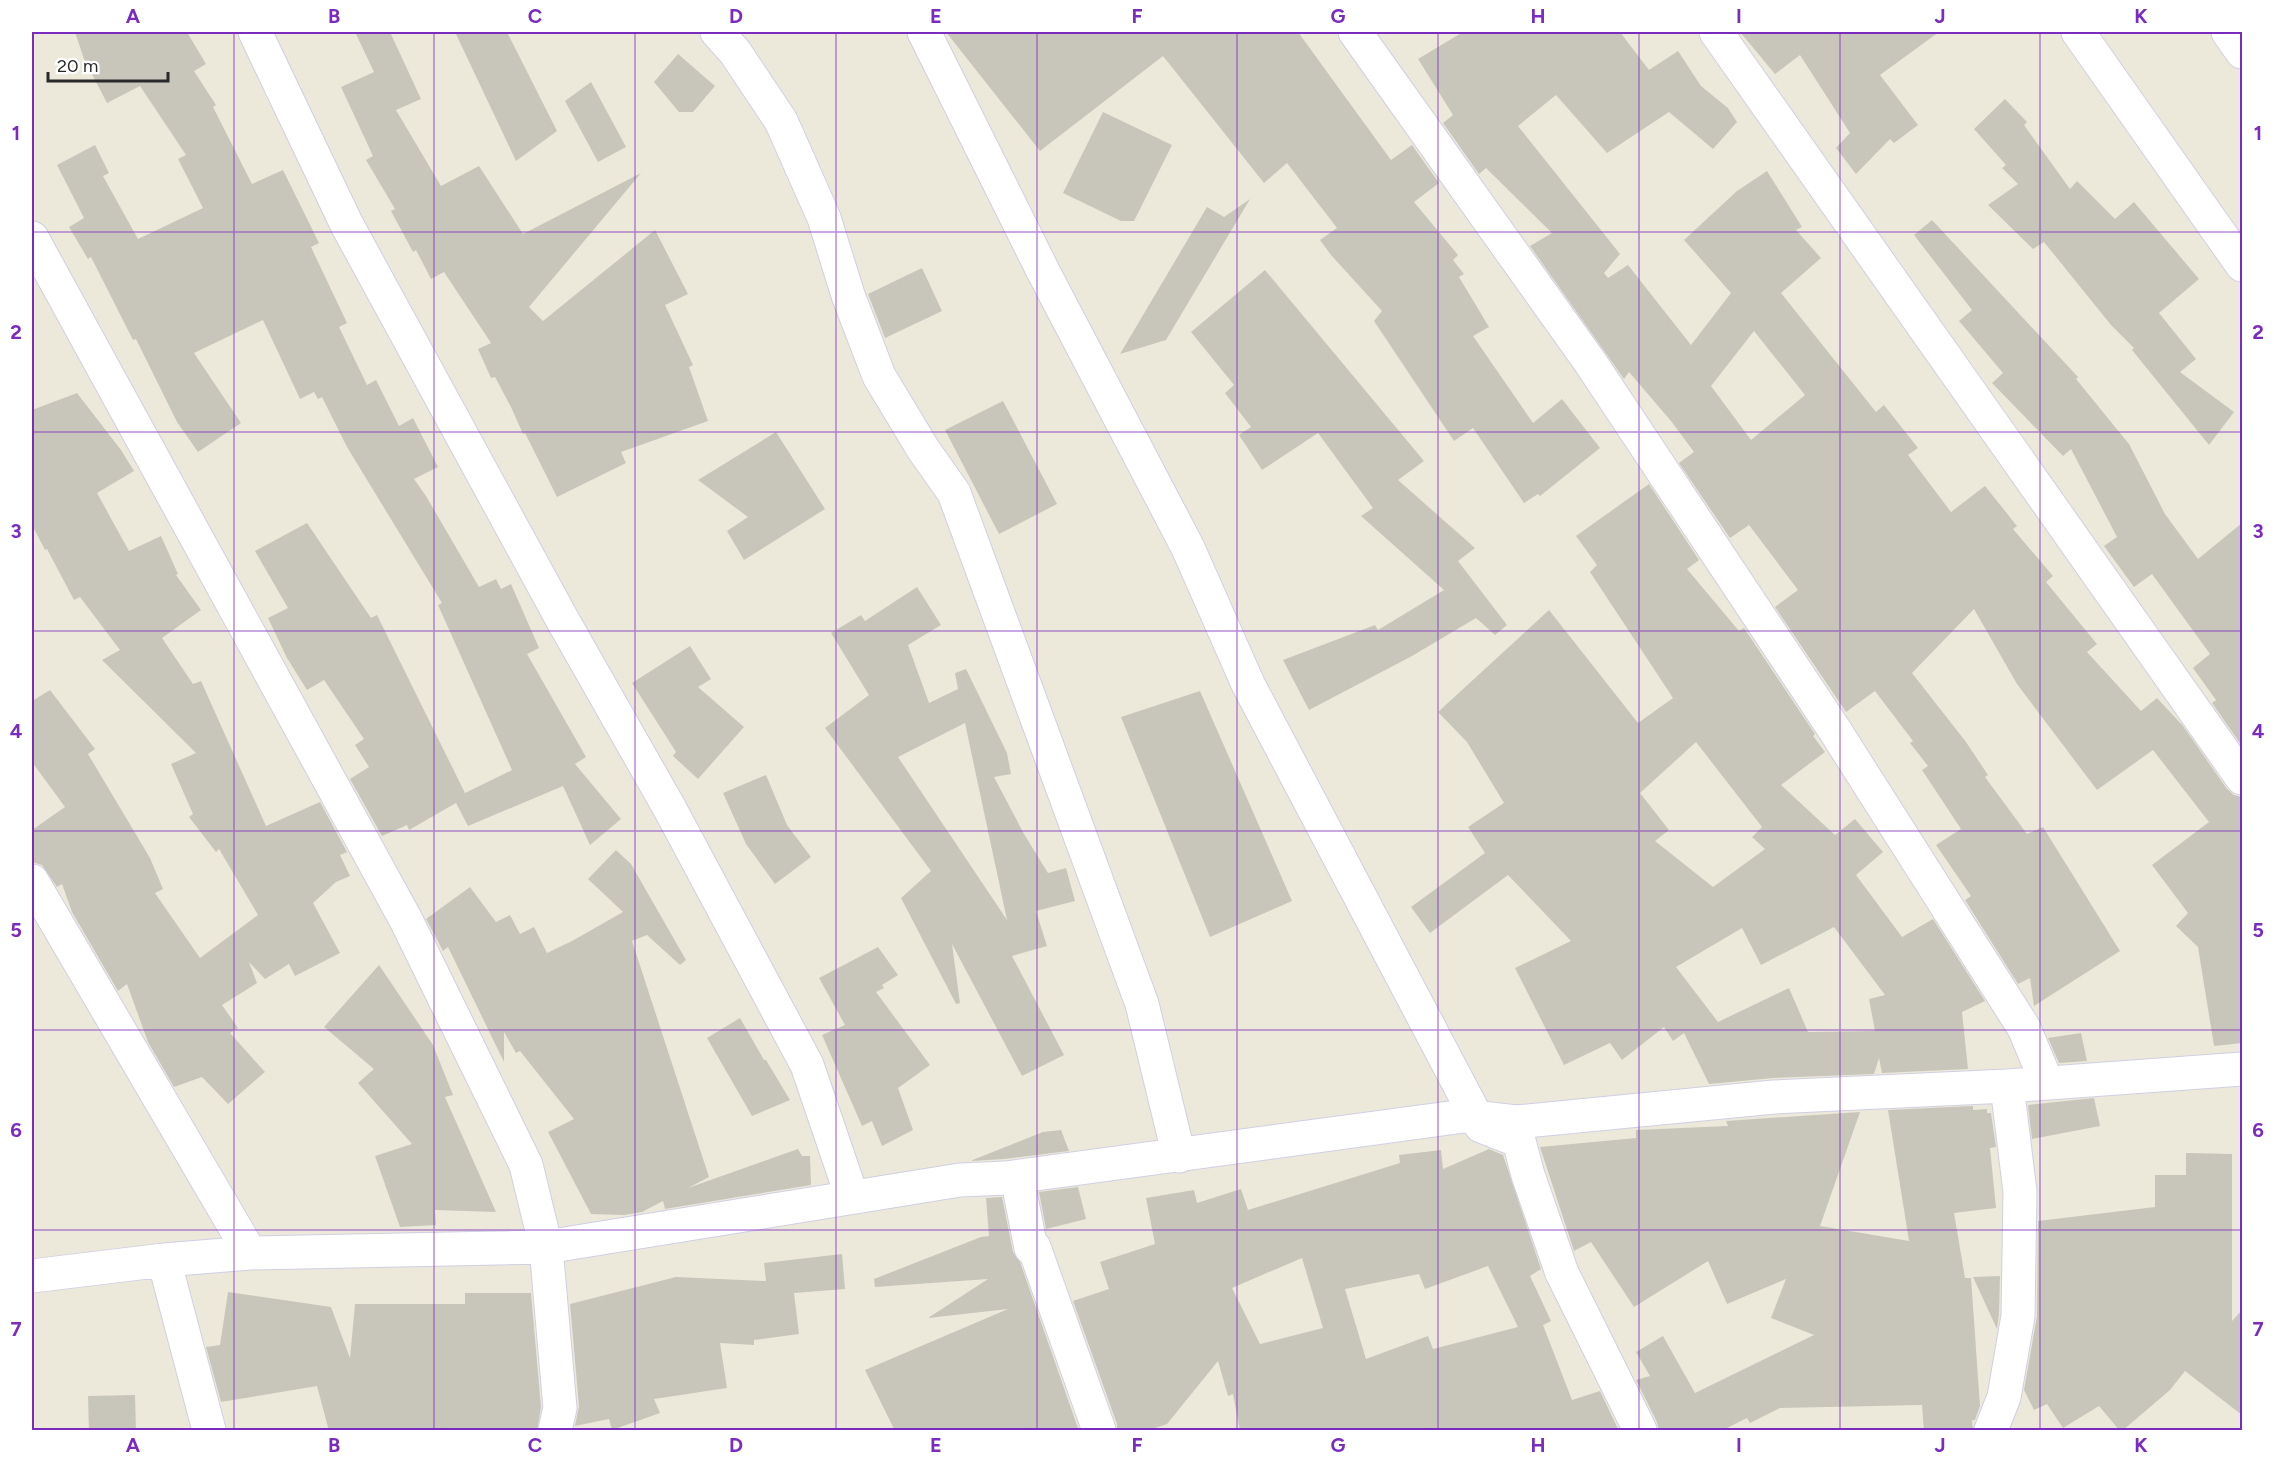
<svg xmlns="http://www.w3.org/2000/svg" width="2274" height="1462" font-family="Figtree,sans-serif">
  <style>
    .building { fill: #c8c6ba; fill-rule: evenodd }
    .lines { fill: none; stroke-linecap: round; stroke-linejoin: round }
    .minor-casing { stroke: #d0cfe4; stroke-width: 35 }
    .minor { stroke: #fff; stroke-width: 33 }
    .grid { fill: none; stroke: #7b2cbf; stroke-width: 1.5; stroke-opacity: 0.55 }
    .neatline { fill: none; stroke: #7b2cbf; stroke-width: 2 }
    .grid-label { font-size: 20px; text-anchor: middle; font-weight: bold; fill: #7b2cbf }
  </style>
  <rect width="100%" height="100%" fill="#ede9da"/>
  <path class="building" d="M75 32H187L206 64 194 71 216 105 213 107 252 184 283 170 319 243 311 247 347 323 339 327 367 385 376 380 399 426 413 418 438 467 414 479 426 496 479 587 496 579 501 589 511 584 539 648 527 654 586 757 575 764 621 819 590 845 563 786 468 826 456 803 409 830 407 825 382 836 350 779 369 767 355 745 364 739 324 680 307 690 287 658 268 618 288 608 255 551 307 523 371 618 377 615 465 793 512 770 438 605 442 603 347 447 322 397 318 399 314 392 300 399 263 320 194 353 241 423 198 452 177 422 136 339 133 340 91 257 88 259 69 227 84 218 57 165 95 145 109 173 103 176 138 239 203 208 178 159 186 155 140 86 107 103 84 59Z
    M355 32H390L421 99 396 110 441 186 479 166 523 234 641 173 529 307 543 321 655 230 688 294 665 305 693 365 689 367 708 421 621 452 626 463 557 497 525 433 523 434 511 407 495 377 491 378 478 349 491 343 444 272 431 279 416 250 413 252 391 211 395 209 366 160 373 156 341 87 374 72Z
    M455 32H507L557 131 516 161Z
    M946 32H1298L1391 160 1412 145 1439 183 1414 202 1458 255 1453 260 1464 274 1459 277 1489 327 1473 336 1533 423 1562 399 1600 448 1540 496 1538 494 1524 503 1473 428 1454 441 1374 321 1382 311 1331 255 1320 240 1337 228 1287 163 1264 183 1163 56 1040 151Z
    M1463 32H1620L1649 70 1678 51 1701 86 1728 108 1737 122 1713 149 1669 112 1607 153 1556 95 1518 126 1620 254 1604 273 1608 278 1628 265 1691 345 1731 293 1684 240 1737 191 1767 171 1802 227 1796 230 1821 258 1781 293 1876 412 1884 405 1918 448 1908 455 1951 512 1985 486 2017 526 2013 529 2053 576 2046 582 2097 644 2087 652 2141 711 2157 698 2183 726 2227 789 2234 795 2242 797V1043L2214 1046 2198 947 2176 926 2188 913 2152 865 2209 822 2153 750 2097 790 2017 684 1974 609 1912 673 1966 742 1988 775 1985 777 2027 834 2043 827 2120 951 2034 1006 2030 978 2018 984 1965 900 1971 896 1936 845 1961 829 1922 770 1928 766 1910 743 1913 741 1875 691 1846 712 1775 607 1798 590 1749 525 1730 538 1679 463 1694 452 1671 421 1629 372 1624 379 1530 246 1552 233 1486 168 1479 174 1443 123 1453 115 1418 59ZM1754 331 1805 395 1751 440 1711 386Z
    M1740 32H1939L1880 75 1918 125 1894 143 1890 139 1856 174 1836 148 1850 133 1800 55 1775 74Z
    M678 54 715 86 693 112H679L654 82Z
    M591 82 626 147 598 162 565 101Z
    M2005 99 2027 122 2024 125 2070 189 2077 181 2115 219 2134 202 2199 279 2159 313 2196 359 2180 372 2234 412 2209 445 2132 350 2134 348 2111 325 2044 242 2033 249 1988 205 2018 184 2002 168 2006 165 1974 129Z
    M1103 112 1172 145 1134 221H1121L1063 193Z
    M1250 199 1166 340 1120 354 1207 207 1224 217Z
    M1932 220 2078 377 2076 379 2129 444 2165 514 2198 559 2242 523V746L2212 703 2216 700 2193 668 2210 654 2152 574 2134 587 2104 546 2117 537 2071 449 2063 456 1992 383 2003 373 1959 321 1972 310 1914 235Z
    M922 268 942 311 885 338 868 294Z
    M1265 270 1424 461 1398 480 1475 548 1458 561 1507 625 1495 635 1476 618 1412 656 1309 710 1283 660 1375 625 1378 630 1444 590 1361 516 1373 508 1318 433 1262 470 1239 435 1251 427 1225 393 1234 385 1191 332Z
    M77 393 121 450 134 471 97 493 129 551 161 536 178 574 176 575 201 610 162 638 193 684 201 681 266 826 320 802 347 852 340 855 350 876 336 882 313 903 340 953 295 976 289 964 265 979 249 962 257 983 222 1005 238 1028 230 1033 265 1072 228 1104 202 1077 174 1087 148 1042 127 984 118 991 72 912 62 884 57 887 42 865 32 862V830L65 807 32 762V701L50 690 95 749 88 754 150 858 163 889 155 893 200 958 258 915 219 849 216 852 189 817 193 814 171 764 196 753 102 660 120 650 80 597 74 600 47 549 45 550 32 525V410Z
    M1003 401 1057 504 999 534 945 430Z
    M776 432 825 509 744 560 727 531 748 517 698 480Z
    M1649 484 1699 560 1687 569 1739 631 1744 628 1815 734 1813 736 1825 752 1781 785 1835 835 1855 819 1883 852 1856 875 1902 937 1933 919 1985 1001 1962 1012 1968 1069 1882 1073 1879 1058 1874 1074 1773 1078 1709 1084 1684 1033 1673 1041 1664 1027 1622 1060 1610 1043 1564 1065 1515 968 1571 941 1508 875 1430 933 1411 907 1485 853 1468 827 1504 803 1467 742 1438 712 1549 610 1638 723 1673 698 1590 572 1597 565 1576 536ZM1696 742 1762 827 1752 837 1765 849 1713 887 1655 841 1669 830 1640 793ZM1834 927 1885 995 1869 999 1875 1031 1808 1032 1789 988 1718 1022 1676 967 1742 928 1761 965Z
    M917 587 941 625 908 645 929 703 958 689 955 673 966 669 1007 753 1011 774 994 777 1024 834 1048 873 1066 868 1075 901 1036 911 1047 946 1012 956 1064 1055 1022 1076 952 944 960 1003 956 1004 901 898 931 871 825 728 869 695 831 633 861 615 865 621ZM965 723 972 756 1007 920 898 757Z
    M690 646 711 679 698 687 744 727 698 779 673 756 676 752 632 683Z
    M1200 691 1292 901 1210 937 1121 717Z
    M766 775 787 825 811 857 775 884 746 844 723 793Z
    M616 850 631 864 686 960 680 965 647 935 632 941 709 1177 688 1188 798 1149 802 1156H810L811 1185 665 1209 663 1201 642 1212 624 1215 591 1214 548 1132 574 1119 520 1051 516 1053 504 1032V1062L448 947 443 951 426 919 470 887 496 922 510 915 520 934 534 927 547 953 572 941 623 912 588 879Z
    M878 947 898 975 882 985 884 988 876 992 930 1065 898 1088 913 1130 882 1146 872 1121 862 1126 822 1035 845 1025 819 978Z
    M379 965 433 1045 453 1095 445 1097 496 1212 435 1210 436 1225 400 1227 375 1156 412 1144 358 1083 374 1069 324 1027Z
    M740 1018 764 1060H766L790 1100 752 1116 707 1038Z
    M2081 1033 2087 1061 2059 1063 2048 1038Z
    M2094 1098 2100 1126 2032 1139 2028 1105Z
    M1973 1106V1110L1987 1109V1113H1991L1996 1147 1990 1148 1996 1208 1954 1213 1965 1278H1971L1980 1406 1975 1420H1972L1973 1431H1924L1922 1405 1780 1408 1750 1423 1747 1418 1721 1431H1659L1657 1422 1636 1380 1650 1376 1636 1352 1663 1336 1695 1393 1814 1335 1771 1318 1786 1279 1727 1304 1708 1261 1634 1307 1591 1242 1574 1251 1540 1147 1636 1138V1130L1728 1126 1726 1121 1860 1112 1820 1226 1909 1241 1888 1110Z
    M1061 1130 1069 1151 1004 1159 970 1161 1043 1132Z
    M1489 1149 1503 1155 1541 1269 1530 1276 1551 1321 1543 1325 1572 1400 1600 1391 1619 1431H1240L1233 1394 1228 1396 1218 1361 1167 1424 1146 1431H1117V1424L1073 1301 1109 1289 1100 1262 1155 1244 1146 1198 1194 1190 1197 1203 1241 1189 1248 1210 1400 1163 1399 1155 1441 1150 1443 1169ZM1302 1258 1323 1328 1260 1344 1232 1288ZM1488 1266 1518 1327 1433 1349 1428 1336 1366 1359 1345 1289 1419 1274 1425 1289Z
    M2186 1153 2232 1154V1321L2242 1310V1415L2185 1371 2170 1390 2122 1431H2120L2099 1406 2063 1428 2047 1404 2034 1410 2024 1390 2037 1316 2038 1221 2155 1207V1175H2186Z
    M1078 1187 1086 1219 1046 1229 1039 1192Z
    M1002 1197 1013 1252 1020 1262 1079 1431H895L865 1370 1008 1309 928 1318 988 1279 875 1287 874 1279 981 1237 989 1236 986 1198Z
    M842 1254 845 1289 794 1293 799 1334 754 1340V1345L720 1343 727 1388 654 1399 660 1413 612 1430 609 1419 575 1426 579 1406 570 1304 676 1277 766 1281 764 1263Z
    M2000 1276 1999 1314 1997 1329 1973 1277Z
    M228 1292 331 1307 350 1358 355 1304H465V1293H531L541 1407 537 1431H329L317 1386 221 1402 206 1347 220 1345Z
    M135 1395 136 1431H89L88 1396Z"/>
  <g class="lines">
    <defs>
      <path id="minor" d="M255 32 347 225 562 619 670 809 807 1065 852 1197
        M717 32 735 52 781 121 824 218 848 295 879 376 923 449 954 493 1142 1004 1179 1156
        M924 32 1044 273 1188 548 1248 684 1481 1126 1519 1141 1528 1175 1562 1273 1640 1430
        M1355 32 1590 362 1834 729 2024 1028 2047 1083
        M1716 32 2242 778
        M2078 32 2242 265
        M2228 32 2242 52
        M32 238 406 920 526 1165 546 1247 560 1408 555 1430
        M32 881 250 1253
        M1017 1177 1031 1248 1034 1247 1099 1430
        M164 1260 209 1430
        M32 1276 164 1260 250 1253 546 1247 960 1180 1006 1178 1464 1116 1516 1122 1774 1097 2007 1086 2242 1069
        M1991 1430 2004 1397 2018 1316 2020 1192 2007 1086"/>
    </defs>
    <use href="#minor" class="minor-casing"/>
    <use href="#minor" class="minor"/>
  </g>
  <path class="grid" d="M234 32V1430M434 32V1430M635 32V1430M836 32V1430M1037 32V1430M1237 32V1430M1438 32V1430M1639 32V1430M1840 32V1430M2040 32V1430M32 232H2242M32 432H2242M32 631H2242M32 831H2242M32 1030H2242M32 1230H2242"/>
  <rect width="2274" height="1462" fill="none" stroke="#ffffff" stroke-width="66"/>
  <path d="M48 72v9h120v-9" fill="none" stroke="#292929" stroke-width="3"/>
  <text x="57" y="72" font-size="18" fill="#292929" stroke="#ffffff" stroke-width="4.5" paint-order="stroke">20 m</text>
  <rect x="33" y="33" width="2208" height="1396" class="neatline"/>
  <g class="grid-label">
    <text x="133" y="23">A</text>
    <text x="334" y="23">B</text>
    <text x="535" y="23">C</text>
    <text x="736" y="23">D</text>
    <text x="936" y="23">E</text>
    <text x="1137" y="23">F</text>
    <text x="1338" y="23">G</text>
    <text x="1538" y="23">H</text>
    <text x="1739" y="23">I</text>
    <text x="1940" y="23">J</text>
    <text x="2141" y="23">K</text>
    <text x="16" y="140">1</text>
    <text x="2258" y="140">1</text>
    <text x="16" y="339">2</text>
    <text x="2258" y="339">2</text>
    <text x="16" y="538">3</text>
    <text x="2258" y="538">3</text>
    <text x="16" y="738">4</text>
    <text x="2258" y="738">4</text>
    <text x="16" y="937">5</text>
    <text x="2258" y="937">5</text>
    <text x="16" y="1137">6</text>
    <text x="2258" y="1137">6</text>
    <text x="16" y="1336">7</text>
    <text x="2258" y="1336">7</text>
    <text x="133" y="1452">A</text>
    <text x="334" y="1452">B</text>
    <text x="535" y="1452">C</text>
    <text x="736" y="1452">D</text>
    <text x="936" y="1452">E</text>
    <text x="1137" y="1452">F</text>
    <text x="1338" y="1452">G</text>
    <text x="1538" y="1452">H</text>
    <text x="1739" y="1452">I</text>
    <text x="1940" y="1452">J</text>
    <text x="2141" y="1452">K</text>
  </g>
</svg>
